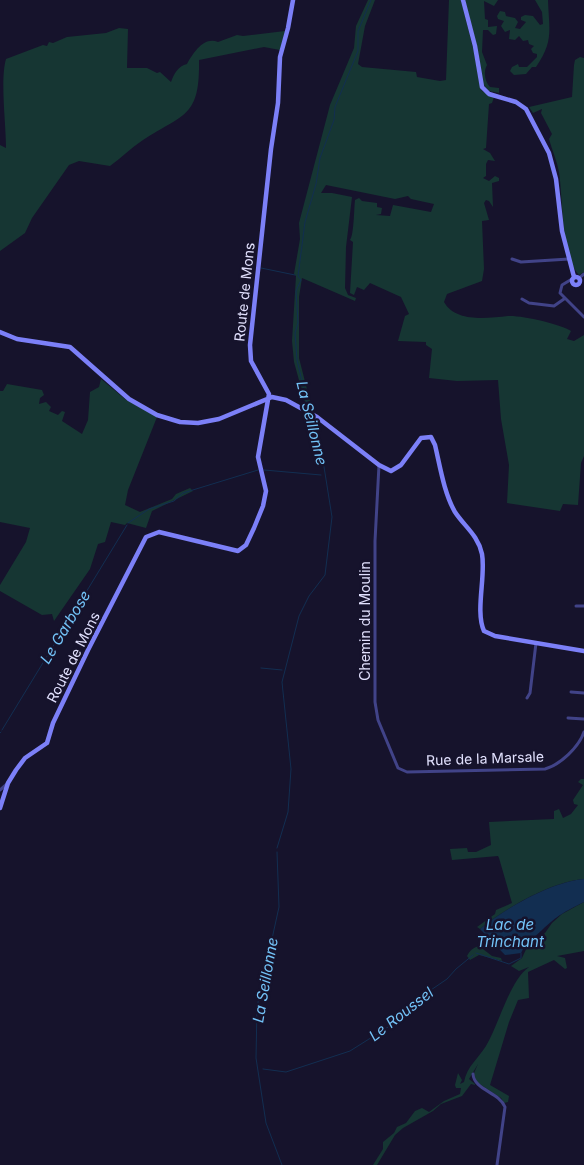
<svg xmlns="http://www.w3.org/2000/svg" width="584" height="1165" font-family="Inter,sans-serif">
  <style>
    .green { fill: #163633 }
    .water { fill: #122e51 }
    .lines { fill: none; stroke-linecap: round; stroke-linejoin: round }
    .stream { stroke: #122e51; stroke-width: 1 }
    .street { stroke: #414388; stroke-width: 3 }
    .secondary { stroke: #7c80f8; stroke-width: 4.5 }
    .labels { text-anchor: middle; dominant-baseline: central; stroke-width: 5; stroke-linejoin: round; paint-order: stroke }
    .street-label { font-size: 14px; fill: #e1e0fd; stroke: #16132c }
    .water-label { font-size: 15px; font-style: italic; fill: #73c3f8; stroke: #16132c }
  </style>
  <rect width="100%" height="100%" fill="#16132c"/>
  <path class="green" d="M368 0H375L365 26 358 64 362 67 416 72 417 77 440 81 446 80 449 0H461L474 52 479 82 482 91 494 97 492 103 489 104 486 148 483 149 490 153 495 161 488 160 486 164V176L483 178 489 181 495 176 499 178V181L492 183 493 207 489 201 486 200 484 203 489 220 482 221 484 269 482 281 447 294 444 302C456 323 488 318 508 316 521 315 561 324 571 331L567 339 574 341 584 335V456L581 463 578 505 563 504 560 511 507 503 509 465 501 419 498 380 457 381 429 378 432 349 426 345V342L398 341 405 316 409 314 401 297 370 283 364 290 357 287 354 295 350 293 353 242 350 240C354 235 354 209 355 200L359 198 362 201 377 203V207L382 208 381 214 376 215 390 216 393 205 431 212 434 204 411 199 408 196 395 199 326 185 321 193H332L352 197 346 247 345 288 348 295 356 298 355 301 302 278 299 297V358L312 409 303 407 305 402 294 362 292 341 296 276 294 274 300 239 299 223 330 105 354 48 356 26Z
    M465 0H498L494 6 484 1 485 19 488 20V27L497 26 496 34 493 35 488 30H483L482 52 487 65C483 72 485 82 490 87L499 88V93L489 91 483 84 478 50Z
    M535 0H548C549 30 554 41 536 67H532L526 74 514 75 510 71 512 67 518 64 519 67H527L537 57V54L533 53 531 49 534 46 529 44 528 40 523 41 519 36 515 40 509 39 510 30 505 32 501 26 504 21 498 19 497 16 500 11 505 12 506 16 515 18 518 22 515 28 520 29 526 22 521 20V17L525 15 533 16 540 25 543 24 542 12Z
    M119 28 128 29 127 68H147L157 73 160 72 171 82C174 74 178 66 187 64 193 53 204 36 218 42L237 35 243 36 285 31 280 50 264 47 199 60C200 118 184 113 143 140 131 148 121 158 110 166L79 161 69 165 32 218 25 233 0 251V145L6 148C6 124 0 80 6 59L43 45 47 46 49 42 53 43 67 37 106 33Z
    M580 57 584 58V272L579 275C561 256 563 198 559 172 557 161 552 150 549 139L552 134 541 113 542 109 533 113 529 107 572 97 574 65 575 60Z
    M101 379 125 399 157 417 128 490 125 505 140 512 172 499 176 494 190 488 193 491 152 511 146 528 127 523 125 525 111 522 105 542 98 544 90 569 54 621 52 614 42 615 0 591V585L26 542 30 528 0 522V391H3L7 384 42 390 44 395 40 398 39 404 46 402 51 407 49 411 58 415 62 411 65 412 62 421 82 434 88 420 90 392 99 387Z
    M581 779H584V879C550 882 506 908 480 929L477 927 495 914 496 910 512 903 499 858 498 856 452 860 450 849 467 848 468 852H476L491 845 489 822 554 819V811L559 809 563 818 571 814 578 805 574 804 573 800 583 785 578 782Z
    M584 902V951L557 956 565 958 567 968 565 969 554 960 528 972 529 998 518 1000 509 1022 490 1085 509 1096 508 1102 504 1103 501 1098 475 1081 474 1073 478 1064 469 1079 475 1084V1085L471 1084 462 1096 441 1104 433 1111 403 1128 395 1135 377 1165H373L383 1149V1142L394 1133 397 1127 406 1123 415 1111 422 1108 429 1112 444 1101 460 1094 461 1088H456L455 1085 458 1073 462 1080 460 1084 464 1082C467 1066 478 1059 486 1046 499 1024 510 980 529 967L519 971 511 966 522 958 529 943 545 933 552 923 562 914Z
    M479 946 492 956 501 958 502 961 479 955 470 960 467 956C470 950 473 948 479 946Z"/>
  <path class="water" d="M584 879V902C564 912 558 915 542 930 534 938 526 942 521 953L505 955 480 929C506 908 551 882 584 879Z"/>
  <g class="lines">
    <path class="stream" d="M261 268 295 275
      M309 410 297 360 295 333 298 323 296 291 301 280 298 276 305 222 316 184 320 158 334 120 335 107 358 51V31L371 0
      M264 470 321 475
      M128 523 149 509 174 501 183 493 258 470
      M261 668 282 670
      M2 730 127 525
      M0 733 1 732
      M277 848 288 812 291 769 282 682 299 616 309 596 325 575 332 517 321 448 311 416
      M277 852 279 907 257 1007 256 1058 266 1123 282 1165
      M476 953 509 964 521 958V953
      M263 1069 286 1072 350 1051 388 1027 406 1007 447 979 456 969 473 955"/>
    <path class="street" d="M512 259 521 262 569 259
      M579 278 584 274
      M572 279 562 285 560 293 584 317
      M522 299 529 303 554 306 564 299
      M379 465 375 541V702L378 720 398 768 407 772 545 769C560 765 579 747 584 732
      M576 606H584
      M571 692 584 693
      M527 698 530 693 536 643
      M568 718 584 719
      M0 790 8 783
      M473 1074C474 1090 499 1092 505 1107L497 1165"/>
    <path class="secondary" d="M463 0 475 46 482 87 489 94 516 102 526 109 549 153 556 179 562 231 574 277
      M572 281a4 4 0 1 1 8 0a4 4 0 1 1-8 0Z
      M0 332 17 339 70 347 129 399 157 415 180 422 198 423 219 419 272 397 286 400 317 417 379 465 391 471 401 465 421 438 431 437 435 445C440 466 444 493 455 512 464 526 478 535 482 554 486 576 475 611 484 631L495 636 584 651
      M0 808 8 783 16 770 25 758 47 743 53 723 88 650 146 537 159 532 238 551 246 545 254 528 263 506 266 491 258 457 269 394 251 361 250 345 271 149 278 103 280 57 288 28 293 0"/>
  </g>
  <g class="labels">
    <g class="street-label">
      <text transform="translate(244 292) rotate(-84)">Route de Mons</text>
      <text transform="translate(364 621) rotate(-90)">Chemin du Moulin</text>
      <text transform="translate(73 657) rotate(-63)">Route de Mons</text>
      <text transform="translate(485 758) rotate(-2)">Rue de la Marsale</text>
    </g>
    <g class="water-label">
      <text transform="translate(312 423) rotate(76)">La Seillonne</text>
      <text transform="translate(65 627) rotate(-59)">Le Garbose</text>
      <text x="510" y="924">Lac de<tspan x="510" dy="17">Trinchant</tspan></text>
      <text transform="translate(265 980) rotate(-80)">La Seillonne</text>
      <text transform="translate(401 1014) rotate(-38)">Le Roussel</text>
    </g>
  </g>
</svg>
